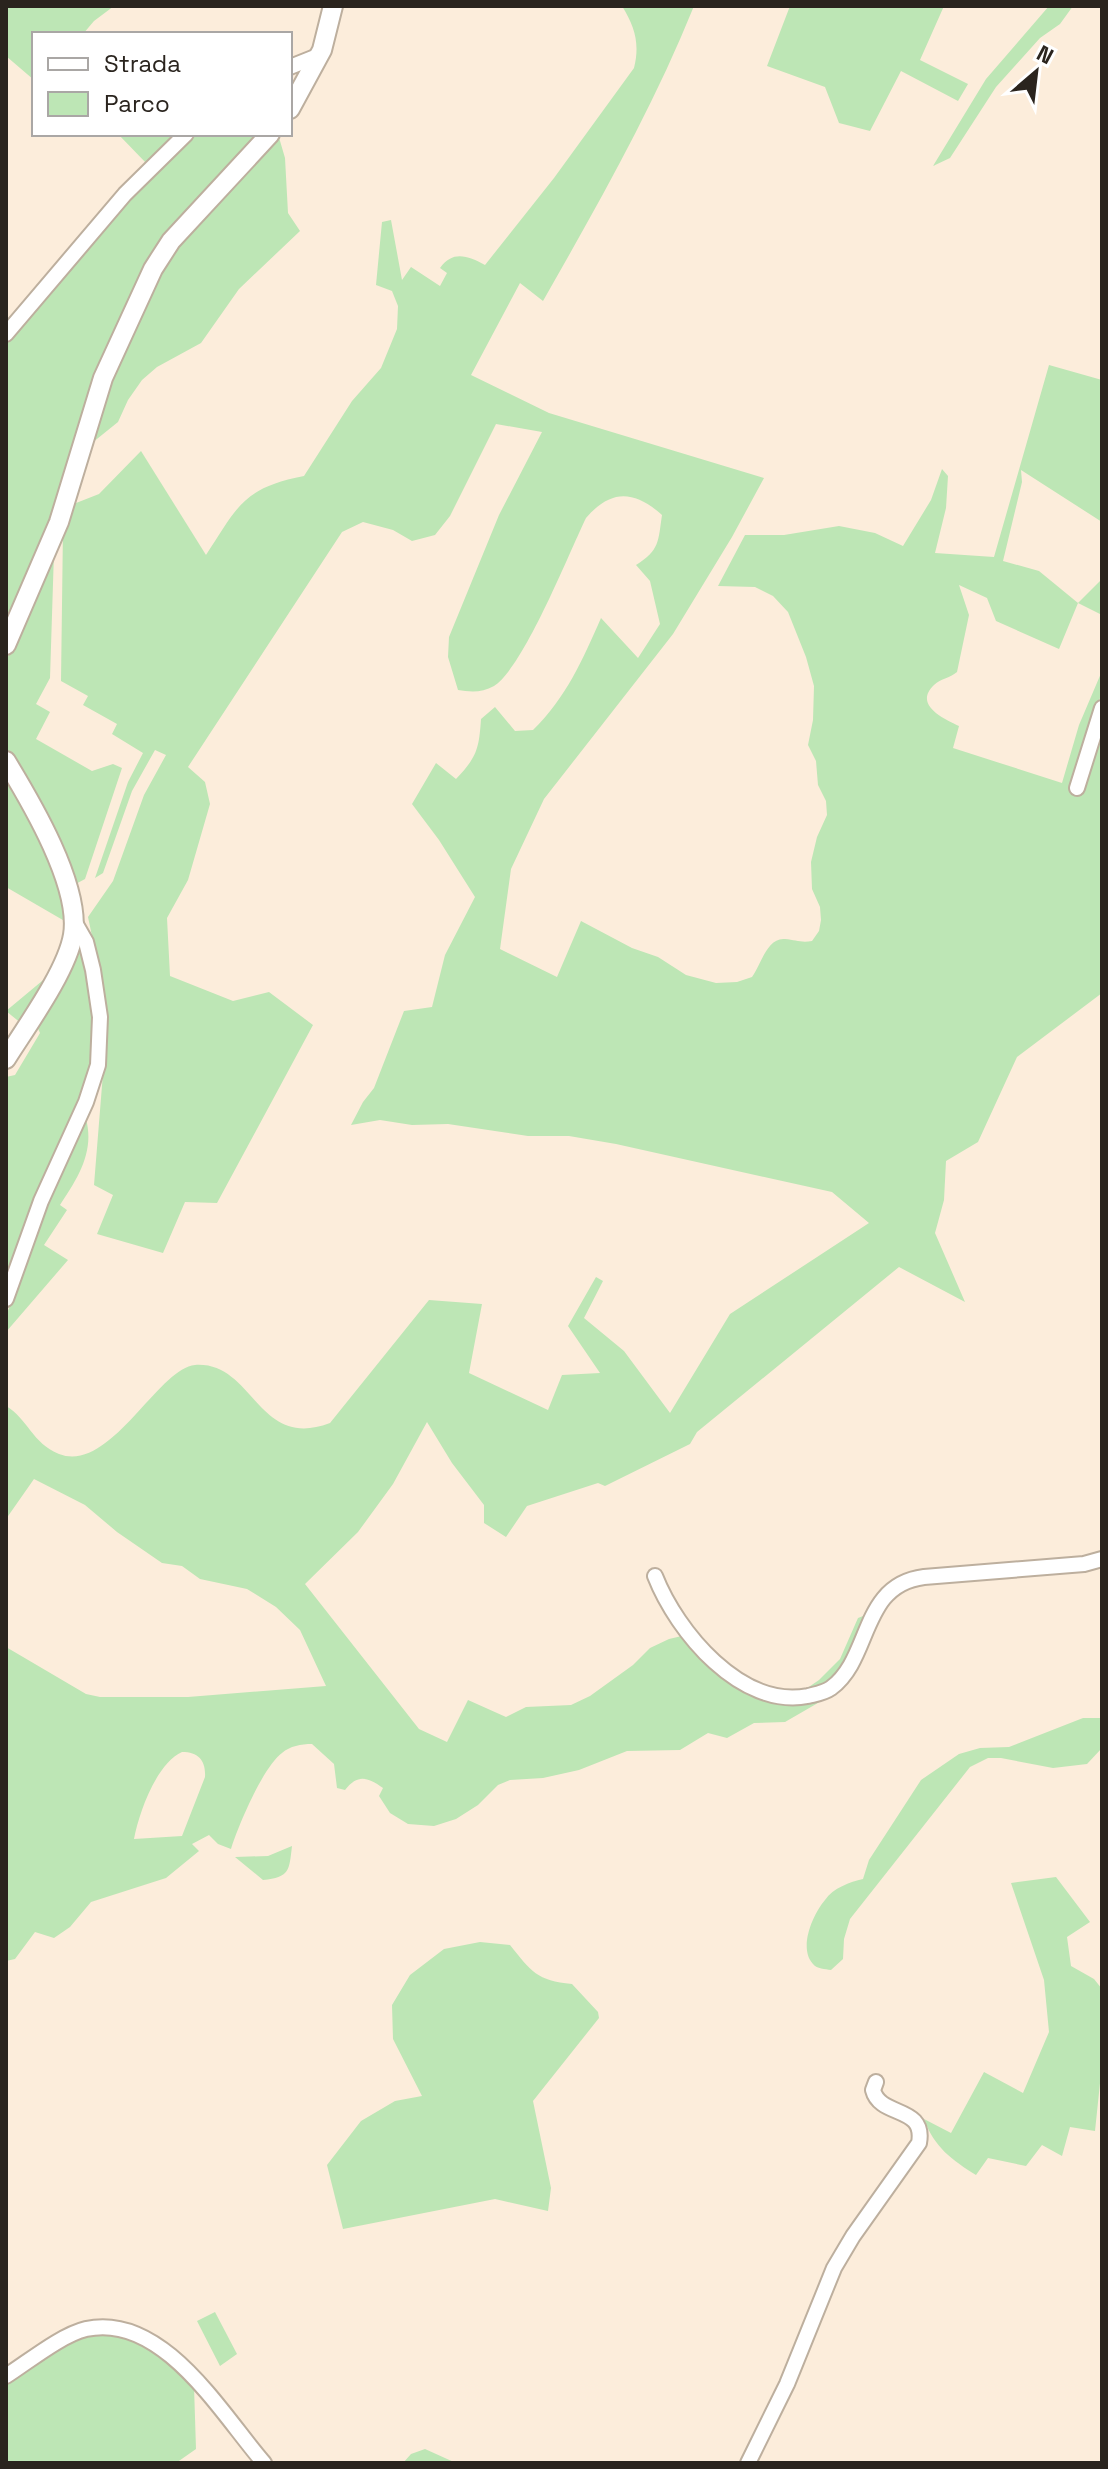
<svg xmlns="http://www.w3.org/2000/svg" width="1108" height="2469" font-family="'Space Grotesk',sans-serif">
  <style>
    .green { fill: #bde6b5; fill-rule: evenodd }
    .lines { fill: none; stroke-linecap: round; stroke-linejoin: round }
    .street-casing { stroke: #bdaf9e; stroke-width: 18 }
    .secondary-casing { stroke: #bdaf9e; stroke-width: 22 }
    .street { stroke: #fff; stroke-width: 14 }
    .secondary { stroke: #fff; stroke-width: 18 }
  </style>
  <rect width="100%" height="100%" fill="#fceddb"/>
  <path class="green" d="M6 6H114L94 21 83 34H34V80L6 56Z
    M622 6H694C653 108 597 206 543 301L520 283 471 375 549 413 764 478 732 537 673 634 544 799 511 869 500 949 557 977 581 921 632 948 658 957 686 975 716 983 737 982 752 977C761 965 767 937 785 939 796 940 801 943 812 941L819 931 821 920 820 907 812 889 811 862 817 837 827 815 826 801 818 785 816 761 808 745 813 720 814 686 806 657 788 612 773 596 755 587 718 586 745 535H784L839 526 875 533 903 546 931 500 942 469 948 476 946 508 935 553 994 557 1049 365 1102 380V522L1021 470 1022 482 1003 561 1039 571 1078 603 1102 579V615L1078 603 1059 649 996 621 987 598 959 585 969 615 957 672C950 678 940 679 934 685 913 705 944 719 959 726L953 748 1062 783 1079 725 1102 671V692L1071 786 1102 725V993L1017 1057 978 1142 946 1161 944 1200 935 1233 965 1302 899 1267 697 1432 690 1444 605 1486 598 1483 527 1506 506 1537 484 1523V1505L452 1463 427 1422 393 1484 358 1532 305 1584 419 1729 447 1742 468 1700 506 1717 526 1707 571 1705 590 1696 633 1665 650 1648 669 1639 686 1635 739 1685 830 1696 785 1722 754 1723 727 1738 708 1733 680 1750 627 1751 579 1770 543 1778 510 1780 498 1785 478 1805 456 1819 434 1826 408 1824 390 1813 379 1796 383 1788C367 1777 358 1774 345 1790L337 1788 334 1764 312 1744C301 1744 290 1746 282 1753 263 1767 238 1826 231 1849L218 1844 209 1835 192 1844 199 1851 166 1878 91 1902 70 1927 54 1938 35 1932 15 1959 6 1961V1647L86 1694 100 1697H188L326 1686 300 1630 276 1607 247 1589 200 1579 182 1566 162 1563 117 1532 85 1505 34 1479 6 1519V1406C28 1419 32 1443 59 1454 110 1474 158 1368 195 1365 254 1361 257 1451 330 1423L429 1300 482 1304 469 1373 548 1410 562 1375 600 1373 568 1326 596 1277 603 1281 584 1318 624 1351 670 1413 730 1314 869 1223 832 1192 616 1144 569 1136H528L448 1124 412 1125 380 1120 351 1125 363 1102 374 1088 404 1011 432 1007 445 955 475 897 439 840 412 804 436 763 456 779C477 757 479 749 481 719L495 707 515 731 533 730C566 698 583 659 601 618L638 658 660 624 650 581 636 565C660 550 658 541 662 515 634 490 611 489 586 518 568 555 524 667 494 686 482 693 470 692 458 690L448 657 449 637 499 515 542 432 496 424 450 516 435 535 412 541 393 530 363 522 342 532 188 767 205 782 210 804 188 880 167 918 170 976 233 1001 269 992 313 1025 217 1203 185 1202 163 1253 97 1234 113 1195 94 1185 106 1036V1003L88 917 113 881 144 795 166 755 155 750 132 791 103 873 95 878 128 782 143 753 112 734 117 724 83 705 88 696 61 681 63 528 71 505 99 494 141 451 206 555C238 506 243 488 304 476L352 401 381 368 397 329 398 306 392 291 376 285 382 222 391 220 402 280 411 267 440 286 447 273 440 268C453 250 468 256 485 265L554 178 634 68C640 44 635 27 622 6ZM182 1752C199 1752 206 1761 205 1777L182 1836 134 1839C139 1813 156 1764 182 1752Z
    M790 6H944L920 60 968 84 958 101 901 71 870 131 839 123 825 87 767 66Z
    M1049 6H1073L1060 24 1040 38 996 87 950 158 933 166 986 79Z
    M118 134H178L147 164Z
    M194 134H264L166 240 61 504 6 632V343L51 286 161 164Z
    M278 134 285 158 288 213 300 231 239 289 201 343 157 367 142 380 128 400 118 422 87 447 97 413 165 259Z
    M54 552 50 678 36 704 50 712 36 739 92 771 113 764 122 768 85 879 72 886 33 796 6 749V661Z
    M6 772C33 820 58 869 68 923L6 887Z
    M79 939 93 1003 95 1048 86 1085 33 1204 6 1282V1077L15 1075 40 1033 35 1022Z
    M54 971 22 1024 6 1011Z
    M86 1119C95 1152 77 1179 60 1205L67 1210 44 1245 68 1260 6 1332V1316L53 1191Z
    M871 1613 839 1673 826 1685 800 1693 819 1680 840 1659 858 1618Z
    M1083 1718H1102V1748L1087 1764 1053 1768 1001 1758H988L970 1767 850 1919 844 1939 843 1959 831 1970C825 1969 817 1969 813 1964 798 1948 813 1914 825 1900 833 1888 850 1882 863 1879L869 1860 921 1780 959 1754 980 1748 1009 1747Z
    M292 1846C289 1871 290 1877 263 1880L235 1857 268 1856Z
    M1056 1877 1090 1922 1067 1937 1071 1966 1094 1979 1102 1989V2064L1095 2131 1070 2127 1062 2156 1042 2145 1026 2166 988 2158 976 2175C952 2160 934 2147 924 2119L951 2133 984 2072 1023 2093 1049 2032 1044 1980 1011 1883Z
    M480 1942 510 1945C531 1971 537 1981 572 1984L598 2012 599 2018 533 2101 551 2188 548 2211 495 2199 343 2229 327 2165 361 2121 395 2101 422 2096 393 2039 392 2005 410 1975 444 1949Z
    M215 2312 237 2354 220 2366 197 2321Z
    M104 2334C149 2342 161 2357 194 2386L196 2449 176 2463H6V2385C36 2365 66 2337 104 2334Z
    M425 2449 456 2463H403L411 2454Z"/>
  <g class="lines">
    <defs>
      <path id="street" d="M290 67 320 55
        M6 334 125 194 186 134
        M1077 788 1102 708
        M6 1299 41 1201 86 1102 98 1065 100 1017 93 970 86 942 74 921
        M655 1576C677 1632 741 1709 808 1696 816 1694 824 1693 831 1688 872 1658 860 1585 924 1577L1084 1564 1102 1559
        M6 2376C28 2362 61 2335 86 2329 163 2312 222 2415 264 2463
        M748 2463 787 2384 834 2268 853 2236 919 2143C926 2105 880 2118 873 2090L876 2082"/>
      <path id="secondary" d="M290 109 322 50 333 6
        M6 645 59 522 103 378 153 269 171 241 270 134
        M6 761C31 802 81 886 73 935 67 971 26 1027 6 1059"/>
    </defs>
    <use href="#street" class="street-casing"/>
    <use href="#secondary" class="secondary-casing"/>
    <use href="#street" class="street"/>
    <use href="#secondary" class="secondary"/>
  </g>
  <rect width="1108" height="2469" fill="none" stroke="#2a241e" stroke-width="16"/>
  <rect x="32" y="32" width="260" height="104" fill="#ffffff" stroke="#aaa7a5" stroke-width="2"/>
  <rect x="48" y="58" width="40" height="12" fill="#ffffff" stroke="#aaa7a5" stroke-width="2"/>
  <text x="104" y="72" font-size="24" fill="#2a241e">Strada</text>
  <rect x="48" y="92" width="40" height="24" fill="#bde6b5" stroke="#aaa7a5" stroke-width="2"/>
  <text x="104" y="112" font-size="24" fill="#2a241e">Parco</text>
  <g transform="translate(1036 72) rotate(28)" stroke="#ffffff" stroke-width="6" paint-order="stroke">
  <path d="M0-6L14 30L0 20L-14 30Z" fill="#2a241e"/>
  <text y="-12" font-size="22" font-weight="bold" text-anchor="middle" fill="#2a241e">N</text>
  </g>
</svg>
